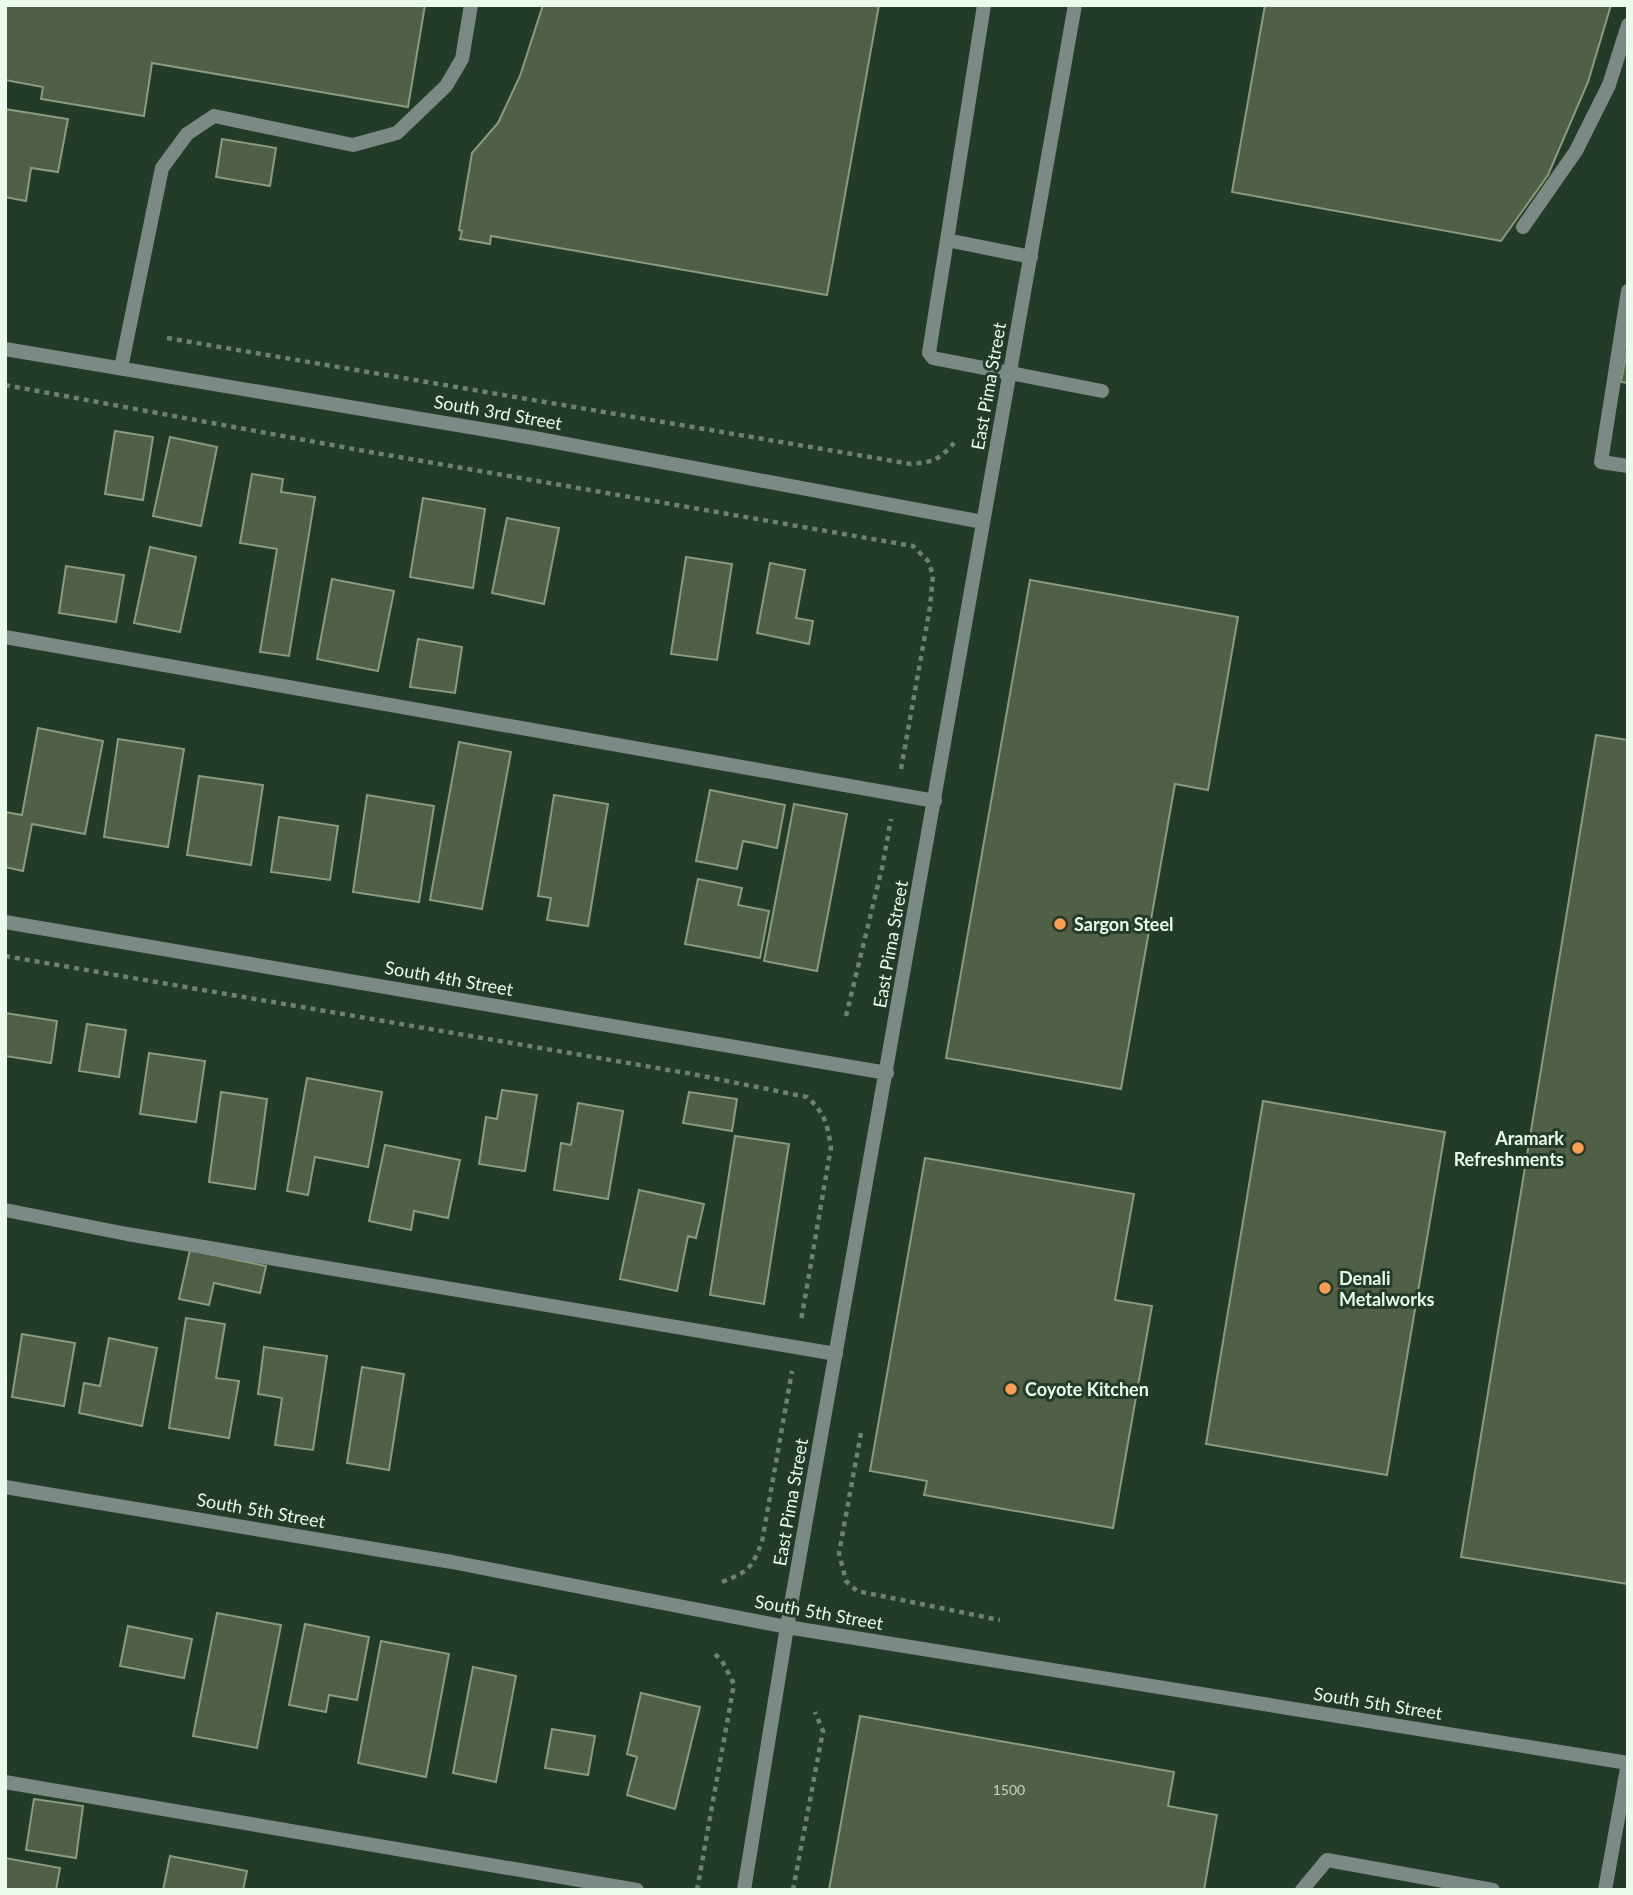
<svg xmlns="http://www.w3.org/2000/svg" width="1633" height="1895" font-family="Lato,sans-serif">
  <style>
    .building { fill: #505f45; stroke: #8b9b7e; stroke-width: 2 }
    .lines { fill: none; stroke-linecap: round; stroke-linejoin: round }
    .path { stroke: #6d8272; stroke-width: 4.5; stroke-dasharray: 5 5; stroke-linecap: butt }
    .lane { stroke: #7b8a84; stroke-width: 14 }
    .street { stroke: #7b8a84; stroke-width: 14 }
    .poi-dot { fill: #fc9d53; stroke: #233c29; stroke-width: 2.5 }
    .labels { text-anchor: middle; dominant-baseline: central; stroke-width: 6; stroke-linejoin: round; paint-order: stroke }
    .number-label { font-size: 14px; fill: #c4d3c3 }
    .street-label { font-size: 18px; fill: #ebfaed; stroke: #233c29 }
    .poi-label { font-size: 18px; font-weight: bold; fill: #ebfaed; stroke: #233c29; text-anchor: start }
  </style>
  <rect width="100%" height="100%" fill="#233c29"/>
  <path class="building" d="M5 5H425L408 107 152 63 144 116 41 99 43 87 5 80Z
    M543 5H879L827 295 491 236 490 244 460 239 462 231 459 230 472 153 498 123 520 76Z
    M1265 5H1611L1588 82 1548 175 1501 241 1232 192Z
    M5 109 68 119 58 172 31 168 26 201 5 197Z
    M222 139 276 148 270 186 216 177Z
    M1628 344V383L1621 382Z
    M115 431 153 437 143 500 105 494Z
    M170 437 217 447 201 526 153 516Z
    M252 474 283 479 281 492 315 497 289 656 260 652 277 549 240 543Z
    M423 498 485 509 473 588 410 577Z
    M507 518 559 528 544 604 492 593Z
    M150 547 196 557 180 632 134 623Z
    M686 557 732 564 717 660 671 654Z
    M770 563 805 570 796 618 813 621 809 644 757 633Z
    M66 566 124 575 116 622 59 613Z
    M332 579 394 591 378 671 317 659Z
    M1030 580 1238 617 1208 790 1175 784 1121 1089 946 1058Z
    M418 639 462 647 455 693 410 687Z
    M38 728 103 741 85 834 32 824 23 871 5 867V812L22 815Z
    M1596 735 1628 740V1584L1461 1557Z
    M118 739 184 749 168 847 104 837Z
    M459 742 511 752 482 909 430 900Z
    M199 776 263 785 251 865 187 855Z
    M710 790 785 805 777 848 743 841 737 869 696 861Z
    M367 795 434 806 419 902 353 892Z
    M554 795 608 804 588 926 547 920 551 898 538 896Z
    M794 804 847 814 817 971 764 961Z
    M279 817 338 826 330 880 271 872Z
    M698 879 742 888 738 905 769 911 760 958 685 944Z
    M5 1013 57 1021 51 1063 5 1056Z
    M87 1024 126 1030 119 1077 79 1071Z
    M149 1053 205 1061 196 1122 140 1114Z
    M307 1078 382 1092 368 1167 315 1157 308 1195 287 1191Z
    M502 1090 537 1095 525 1171 479 1164 486 1117 497 1119Z
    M221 1092 267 1099 255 1189 209 1182Z
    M689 1092 737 1099 732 1131 683 1123Z
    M1263 1101 1445 1132 1387 1475 1206 1444Z
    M578 1103 623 1111 608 1199 554 1190 561 1143 571 1145Z
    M735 1136 789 1144 764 1304 710 1295Z
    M385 1145 460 1160 448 1218 414 1211 411 1230 369 1221Z
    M925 1158 1134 1194 1115 1300 1152 1306 1113 1528 924 1495 927 1481 870 1471Z
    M639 1190 704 1204 696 1238 688 1236 677 1291 620 1279Z
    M190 1250 266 1266 260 1293 214 1283 209 1305 179 1299Z
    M186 1318 225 1324 216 1378 239 1381 229 1438 169 1428Z
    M22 1334 75 1343 64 1406 12 1397Z
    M109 1338 157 1348 142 1426 79 1413 84 1383 100 1386Z
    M264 1347 327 1356 313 1450 275 1445 282 1398 258 1394Z
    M362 1367 404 1374 389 1470 347 1463Z
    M217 1613 281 1625 257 1748 193 1736Z
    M305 1624 369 1637 357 1700 329 1695 326 1712 289 1705Z
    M128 1626 192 1639 184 1678 120 1666Z
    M381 1641 449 1654 426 1777 358 1763Z
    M473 1667 516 1676 496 1782 453 1773Z
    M641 1693 700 1707 675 1809 627 1795 637 1757 627 1754Z
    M860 1716 1174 1772 1168 1806 1217 1815 1204 1890H829Z
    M552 1729 595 1736 588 1775 545 1768Z
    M34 1799 83 1806 76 1858 26 1850Z
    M170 1856 247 1871 243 1890H163Z
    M5 1858 60 1868 56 1890H5Z"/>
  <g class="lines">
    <path class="path" d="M167 338 911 464C933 462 939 460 954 443
      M5 385 370 452 913 546 928 561 933 575 930 607 901 769
      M5 956 692 1074 807 1097C825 1113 827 1124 831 1147L801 1321
      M846 1016 882 868 891 819
      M861 1433 839 1553 846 1581 857 1591 1000 1620
      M722 1582C749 1571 751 1569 762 1542L792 1371
      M697 1890 734 1684 722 1661 712 1651
      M793 1890 823 1731 815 1712"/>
    <path class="lane" d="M984 5 947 240 1031 257
      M1523 227 1576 151 1609 85 1628 25
      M947 240 930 346 929 353 933 358 1102 391
      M1628 291 1601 462 1628 466
      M121 368 162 168 187 134 214 116 353 145 397 133 446 86 462 59 471 5
      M5 637 935 801
      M5 1210 127 1234 836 1354
      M5 1782 637 1890
      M1302 1890 1327 1860 1493 1890
      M1605 1890 1628 1763"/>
    <path class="street" d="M5 349 534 438 983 522
      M5 922 887 1073
      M5 1487 452 1562 787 1627 1628 1763
      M744 1890 787 1627 1075 5"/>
  </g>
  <g class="poi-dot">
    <circle cx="1060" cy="924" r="7"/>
    <circle cx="1578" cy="1148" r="7"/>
    <circle cx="1325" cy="1288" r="7"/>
    <circle cx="1011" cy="1389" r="7"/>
  </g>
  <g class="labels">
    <g class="number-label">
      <text x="1009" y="1789">1500</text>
    </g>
    <g class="street-label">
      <text transform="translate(988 386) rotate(-80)">East Pima Street</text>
      <text transform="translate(498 412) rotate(10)">South 3rd Street</text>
      <text transform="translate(890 944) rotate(-80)">East Pima Street</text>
      <text transform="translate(449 978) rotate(10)">South 4th Street</text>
      <text transform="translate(790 1502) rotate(-80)">East Pima Street</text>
      <text transform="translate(261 1510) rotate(10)">South 5th Street</text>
      <text transform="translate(819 1612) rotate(10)">South 5th Street</text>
      <text transform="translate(1378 1703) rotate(9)">South 5th Street</text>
    </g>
    <g class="poi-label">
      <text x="1074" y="924">Sargon Steel</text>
      <text x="1564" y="1138" text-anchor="end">Aramark<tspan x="1564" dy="21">Refreshments</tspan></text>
      <text x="1339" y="1278">Denali<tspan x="1339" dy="21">Metalworks</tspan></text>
      <text x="1025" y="1389">Coyote Kitchen</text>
    </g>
  </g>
  <rect width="1633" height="1895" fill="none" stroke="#ebfaed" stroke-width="14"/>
</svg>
